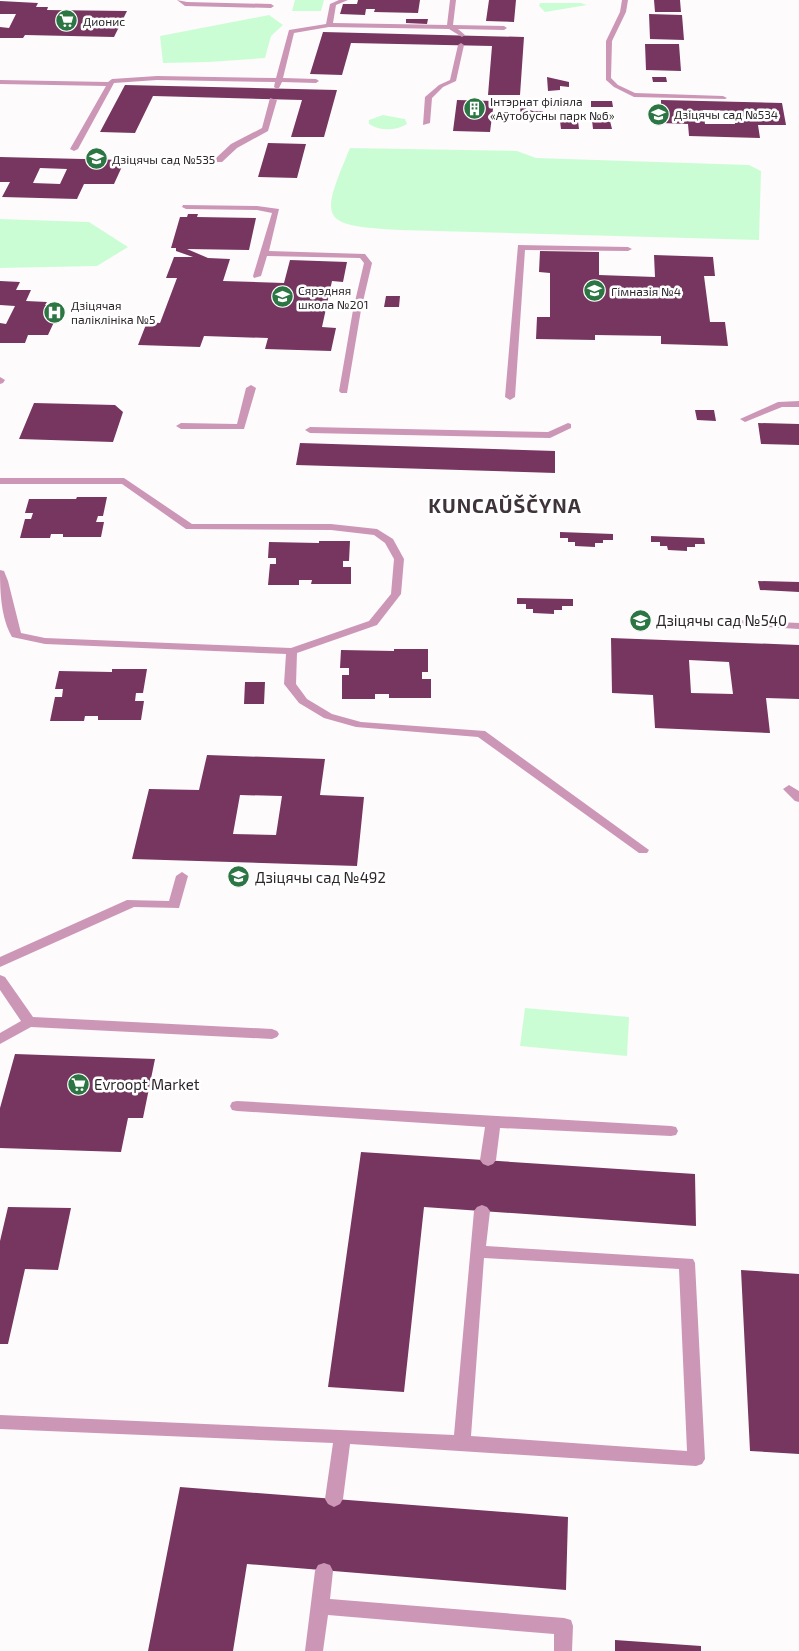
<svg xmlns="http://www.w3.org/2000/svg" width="799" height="1651" font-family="'Exo 2',sans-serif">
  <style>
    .green { fill: #cbfdd5 }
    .building { fill: #773660; fill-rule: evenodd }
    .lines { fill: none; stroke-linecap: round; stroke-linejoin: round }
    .lane { fill: #cc97b6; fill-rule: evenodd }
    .labels { text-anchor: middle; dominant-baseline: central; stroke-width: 5; stroke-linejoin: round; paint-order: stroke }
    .far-poi-label { font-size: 12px; fill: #2d272b; stroke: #fff; text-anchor: start }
    .poi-label { font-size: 15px; fill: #2d272b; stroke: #fff; text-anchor: start }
    .district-label { font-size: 20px; font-weight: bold; letter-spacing: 1px; fill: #40343b; stroke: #fff }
  </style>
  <rect width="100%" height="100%" fill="#fefbfc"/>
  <path class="green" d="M295 0H324L321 11H292Z
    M540 3H581L587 5 545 12 539 6Z
    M269 15 283 25 271 36 265 58 209 62 163 63 160 36Z
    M383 115 405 119 407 124C396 131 379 131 369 124V120Z
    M350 148 517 151 536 158 749 165 761 171 759 240 400 230C318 226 320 220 350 148Z
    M0 219 89 222 128 247 97 266 0 268Z
    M525 1008 629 1017 627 1056 520 1046Z"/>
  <path class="building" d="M358 0H420L418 13 374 12 375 9H366L365 15 340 14 343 4H357Z
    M489 0H516L514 22 486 21Z
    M654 0H680L681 12H655Z
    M0 1 38 3 36 7H48L47 10 127 11 114 37 25 35 23 38H0V27L9 28 16 14H0Z
    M649 14 682 15 684 40 650 39Z
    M406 19H428L427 24 406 23Z
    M323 32 524 37 520 95H488L492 46 351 43 342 75 310 74Z
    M645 44H679L681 71 646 70Z
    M547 77 569 82V87L560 86V90L548 91Z
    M652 77H666L667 82H653Z
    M125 85 337 90 324 137H291L302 100 153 96 135 133 100 132Z
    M457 100 494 101 490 132 453 131Z
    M560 100H578L580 107H561Z
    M661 100 782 103 786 125H758L760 138 689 136 688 124 661 123ZM703 110 733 111 735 124H705Z
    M591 101H612L613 107H591Z
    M520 106H526V109L533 111H543V116H533L534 119 521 121Z
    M592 120 610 121 612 129H593Z
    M560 121H578L579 129H561Z
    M268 143 306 144 297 178 258 177Z
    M0 157 125 160 114 184H84L77 199 2 197 10 182H0ZM40 168 67 169 60 184 33 183Z
    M188 214H198L197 217 256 218 249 250 187 249 208 258 230 259 223 281 284 283 290 260 347 262 343 282 332 281 322 327 336 328 331 351 265 349 268 338 204 336 200 347 138 345 147 322 160 323 177 278H166L174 257H193L176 251V248H171L180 217H187Z
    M540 251 599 252V275L655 277 654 255 713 257 715 276H704L710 322H725L728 346 661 344V336L595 335V340L536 339 537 317H550V273L539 272Z
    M0 281 20 282 16 290H31L26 301 47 302 45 305H62L48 335H28L25 343H0V323L6 324 15 306 0 305Z
    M386 296H400L399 307H384Z
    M34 403 115 405 123 412 113 442 19 439Z
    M695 410H714L716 421 697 420Z
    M758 423 799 424V445L761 444Z
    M300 443 555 451V473L296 465Z
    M77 497H107L103 516H98L96 522H104L101 537H63V534H51L50 538H20L25 519H31L33 513H25L29 499H76Z
    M560 532 613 534V540H603V543H595V547L575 546V542H568V538H560Z
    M651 536 704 538 705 544H695V547H687V551L668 550 667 546H660V542H651Z
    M319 541H350L349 561H343V567H351V584H311L312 580H299V585H268L270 564H276V558H268L269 542 319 543Z
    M758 581 799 582V592L760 590Z
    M517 598 573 599V606H562V610H554V614L533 613V609H526V604H517Z
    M611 638 799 645V699L766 698 770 733 655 728 653 695 612 693ZM689 660 729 662 733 694 691 693Z
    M394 649H428V672H422V679H431V698H389V694H375V699H342V675H349V668H340L341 650 394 651Z
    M112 669H147L143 693H136L135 701H144L141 720H98V716H85L84 721H50L55 697H62L63 689H55L59 671 112 672Z
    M245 682H265L264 704H244Z
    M207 755 325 759 320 795 364 797 357 866 132 859 149 789 199 790ZM240 795 282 796 276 835 233 834Z
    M15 1054 155 1059 143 1118H128L121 1152 0 1148V1108Z
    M361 1152 695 1174 696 1226 424 1207 404 1392 328 1387Z
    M8 1207 71 1208 58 1270 25 1269 8 1344H0V1241Z
    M741 1270 799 1274V1454L750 1451Z
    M180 1487 568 1517 566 1590 247 1564 233 1651H148Z
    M615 1640 701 1646V1651H615Z"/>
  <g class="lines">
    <path class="lane" d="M177 0 187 2 271 4 274 6 271 8 185 6Z
      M339 0H348L336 5 333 23 447 25 450 0H456L453 25 504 26 507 28 504 30 458 29 465 35 462 37 449 29 329 27 294 33 283 78 316 79 319 81 316 83 282 82 279 88 277 89 274 87 275 82 157 80 114 83 78 149 74 151 70 149 106 86 0 84V80L108 82 112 79 157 76 276 78 289 30 326 24 330 4Z
      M622 0H628L626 12 612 41 611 78 618 85 635 93 723 96 727 98 725 99 634 97 614 87 606 80V41L620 12Z
      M461 43 464 45 456 81 443 87 432 98 430 123 423 125 425 97 439 85 450 80 458 45Z
      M270 98 277 100 268 131 237 148 222 162H216V158L231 144 262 128Z
      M183 205 257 206 279 209 269 251 365 254 372 263 361 310 347 393H341L339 391 353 310 364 263 360 258 267 256 261 276 254 278 253 276 272 213 257 210 186 209 182 207Z
      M518 245 628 247 632 249 628 251 525 250 515 397 510 400 505 397Z
      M0 377 5 380 3 383 0 384Z
      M251 385 256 388 244 429H181L176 426 181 423 237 424 246 388Z
      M799 401V407H782L745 422 740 419 778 402Z
      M568 423 571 424V428L550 438 310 433 305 430 310 427 548 432Z
      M0 478H124L192 524H331L377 529 393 539 404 559 401 594 377 625 297 653 296 684 307 699 332 714 361 722 485 731 649 850 647 853H639L478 737 356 727 324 718 299 703 284 684 286 654 45 644 12 637C1 618 0 592 0 570L4 571 8 581 21 633 45 638 291 648 369 621 391 594 394 559 385 543 374 535 331 530 186 529 122 484H0Z
      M738 620 799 623V629L734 625 733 623Z
      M789 785 799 791V802L795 801 783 789Z
      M182 872 188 876 179 908 134 907 0 967V957L127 900 169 901 176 876Z
      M0 975 5 977 33 1017 272 1029 277 1031 279 1034 277 1037 272 1039 31 1027 0 1044V1033L21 1021 0 990Z
      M237 1101 671 1126 676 1127 678 1131 676 1135 671 1136 500 1128 496 1160 493 1164 488 1166 483 1164 480 1160 485 1127 237 1111 232 1110 230 1106 232 1102Z
      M482 1205 487 1207 490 1211 486 1246 693 1259 695 1263 705 1459 702 1464 696 1466 350 1444 343 1499 340 1504 334 1507 328 1504 325 1499 333 1443 0 1429V1415L454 1435 474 1211 477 1207ZM484 1258 679 1269 687 1451 471 1436Z
      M324 1563 330 1565 333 1571 330 1599 564 1618 571 1620 573 1626 572 1651H554V1634L328 1615 323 1651H305L315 1571 318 1565Z"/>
  </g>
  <defs>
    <symbol id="supermarket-disc" viewBox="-11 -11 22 22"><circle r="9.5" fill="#2c7643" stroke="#fff"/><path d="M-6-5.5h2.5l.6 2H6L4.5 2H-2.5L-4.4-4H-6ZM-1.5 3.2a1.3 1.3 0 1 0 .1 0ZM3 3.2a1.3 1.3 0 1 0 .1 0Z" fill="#fff"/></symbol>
    <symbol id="building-disc" viewBox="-11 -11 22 22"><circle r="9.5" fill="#2c7643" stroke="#fff"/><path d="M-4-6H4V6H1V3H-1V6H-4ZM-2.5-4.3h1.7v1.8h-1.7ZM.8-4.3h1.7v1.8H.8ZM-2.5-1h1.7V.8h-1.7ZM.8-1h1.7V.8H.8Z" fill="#fff"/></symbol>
    <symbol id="school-disc" viewBox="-11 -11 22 22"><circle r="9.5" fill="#2c7643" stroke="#fff"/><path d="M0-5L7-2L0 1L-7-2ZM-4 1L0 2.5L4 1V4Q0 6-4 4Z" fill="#fff"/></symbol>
    <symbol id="hospital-disc" viewBox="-11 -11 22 22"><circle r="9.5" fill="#2c7643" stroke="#fff"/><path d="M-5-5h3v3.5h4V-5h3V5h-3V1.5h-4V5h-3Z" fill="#fff"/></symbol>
  </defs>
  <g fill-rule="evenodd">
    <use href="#supermarket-disc" x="54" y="8" width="25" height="25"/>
    <use href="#building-disc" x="462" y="96" width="25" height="25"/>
    <use href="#school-disc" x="646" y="102" width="25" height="25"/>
    <use href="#school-disc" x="84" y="146" width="25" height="25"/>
    <use href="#school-disc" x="582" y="278" width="25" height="25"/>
    <use href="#school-disc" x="270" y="284" width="25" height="25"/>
    <use href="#hospital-disc" x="42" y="300" width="25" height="25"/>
    <use href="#school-disc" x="628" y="608" width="25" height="25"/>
    <use href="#school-disc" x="226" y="864" width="25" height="25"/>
    <use href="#supermarket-disc" x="66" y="1072" width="25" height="25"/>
  </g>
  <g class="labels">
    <g class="far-poi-label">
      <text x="83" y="21">Дионис</text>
      <text x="490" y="101">Інтэрнат філіяла<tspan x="490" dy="14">«Аўтобусны парк №6»</tspan></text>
      <text x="674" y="114">Дзіцячы сад №534</text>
      <text x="112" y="159">Дзіцячы сад №535</text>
      <text x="298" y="290">Сярэдняя<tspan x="298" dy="14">школа №201</tspan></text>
      <text x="611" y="291">Гімназія №4</text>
      <text x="71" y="305">Дзіцячая<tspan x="71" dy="14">паліклініка №5</tspan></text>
    </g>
    <g class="poi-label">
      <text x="656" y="620">Дзіцячы сад №540</text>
      <text x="255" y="877">Дзіцячы сад №492</text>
      <text x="94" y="1084">Evroopt Market</text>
    </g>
    <g class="district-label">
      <text x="505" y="505">KUNCAŬŠČYNA</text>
    </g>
  </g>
</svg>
